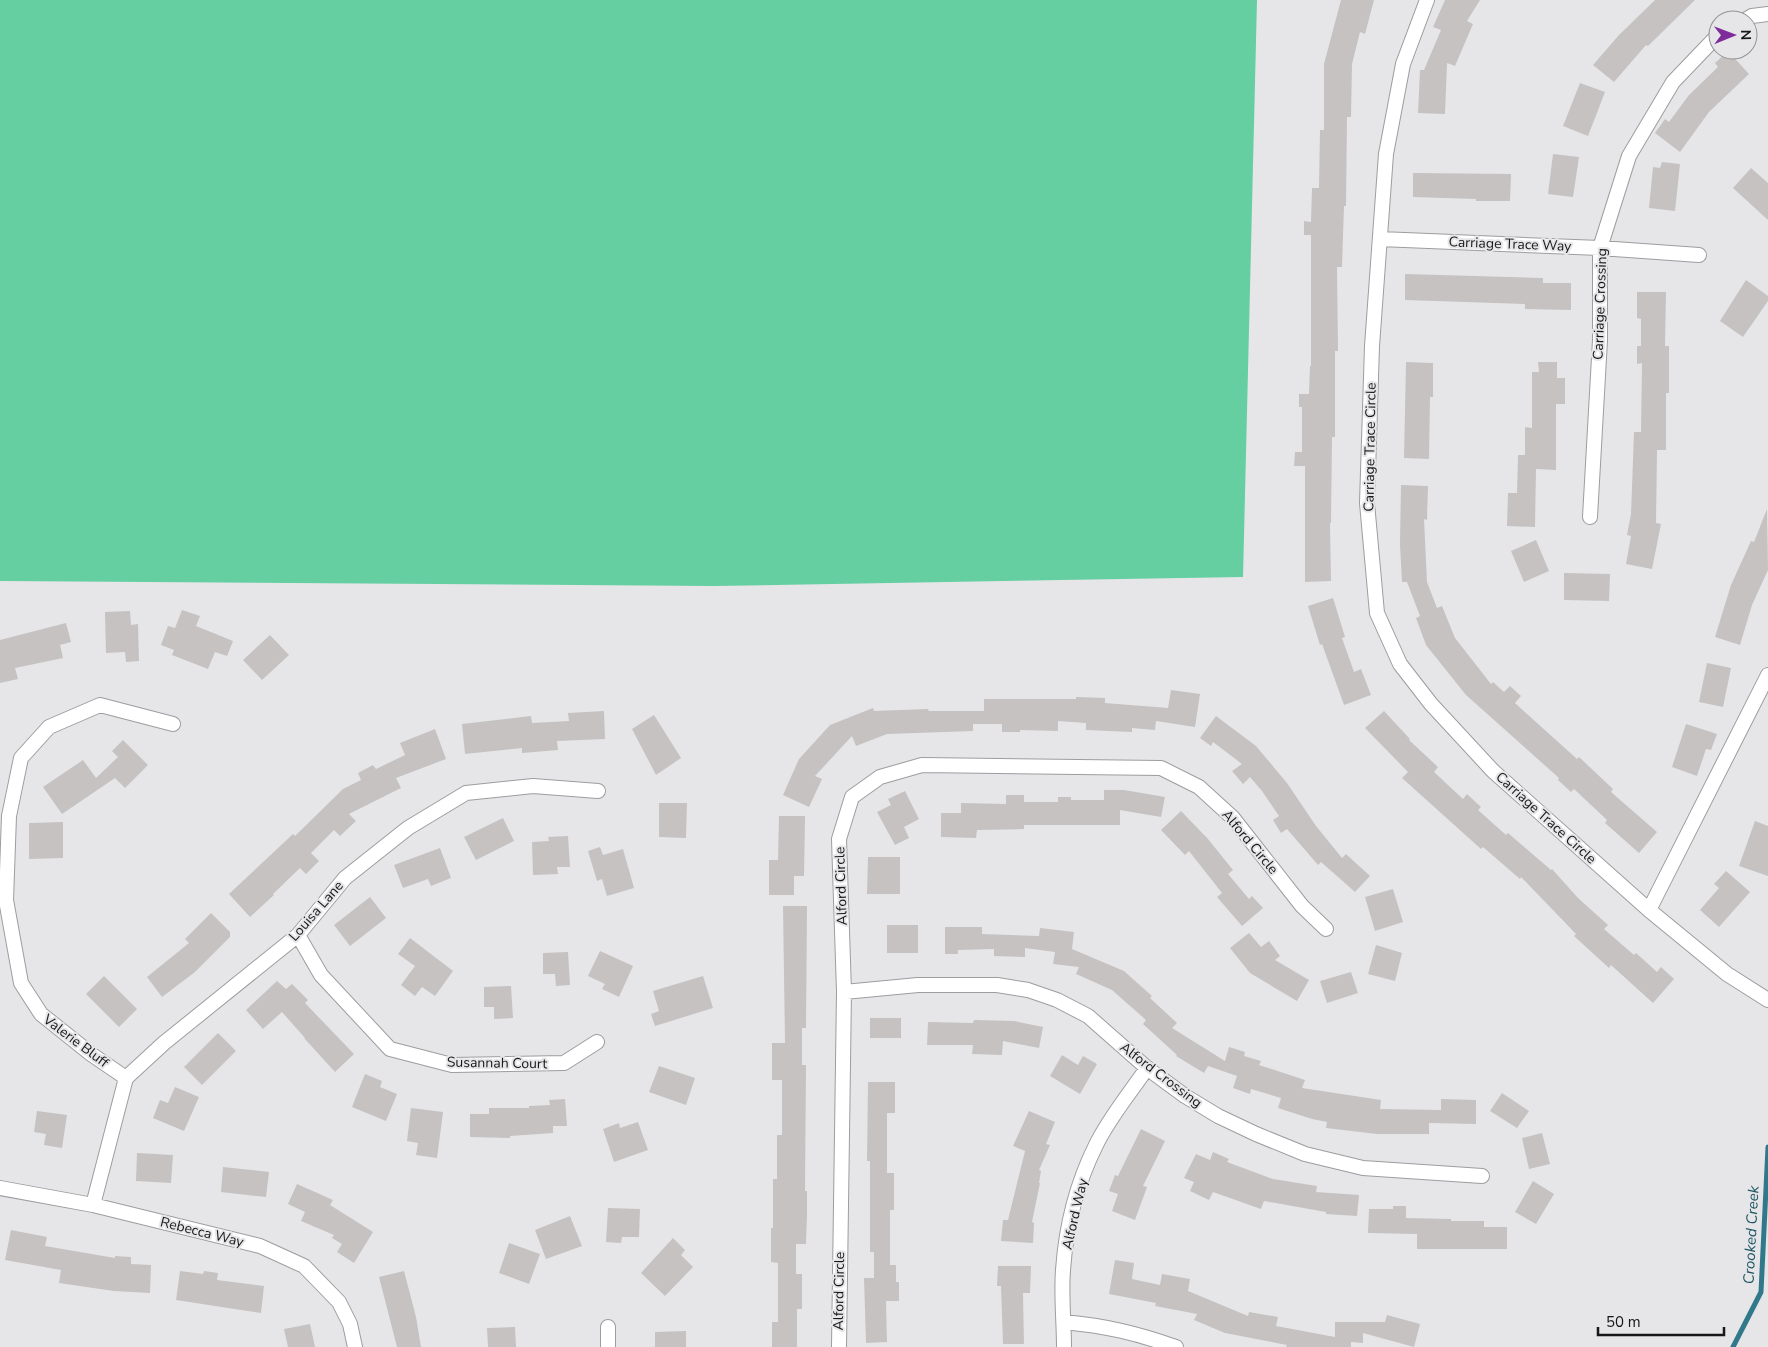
<svg xmlns="http://www.w3.org/2000/svg" width="1768" height="1347" font-family="'Nunito Sans',sans-serif">
  <style>
    .green { fill: #65cfa2 }
    .lines { fill: none; stroke-linecap: round; stroke-linejoin: round }
    .stream { stroke: #31798a; stroke-width: 5 }
    .building { fill: #c5c2c1 }
    .minor-casing { stroke: #9d9da0; stroke-width: 16 }
    .minor { stroke: #fff; stroke-width: 14 }
    .labels { text-anchor: middle; dominant-baseline: central; stroke-width: 4; stroke-linejoin: round; paint-order: stroke }
    .street-label { font-size: 14px; fill: #171718; stroke: #e6e6e9 }
    .water-label { font-size: 15px; font-style: italic; fill: #1d5563; stroke: #e6e6e9 }
  </style>
  <rect width="100%" height="100%" fill="#e6e6e9"/>
  <path class="green" d="M0 0H1257L1243 577 714 586 0 581Z"/>
  <g class="lines">
    <path class="stream" d="M1733 1347 1761 1292 1768 1147"/>
  </g>
  <path class="building" d="M1341 0H1374L1365 34 1360 32 1352 64 1351 117H1347L1346 206H1344L1342 267H1337L1338 351H1335V437H1332L1331 523H1330L1331 581 1305 582V466H1294L1295 452H1302V407H1299V394H1309L1310 366H1311V235H1304V221L1311 222 1312 188H1319L1320 130H1324V64Z
    M1445 0H1480L1467 21 1473 24 1455 66 1447 63 1445 114 1418 113 1420 70H1424L1441 30 1433 27Z
    M1655 0H1695L1648 46 1646 45 1614 82 1593 65 1619 35Z
    M1728 51 1749 74 1709 112 1680 152 1655 133 1665 119 1669 122 1689 95 1718 67 1715 63Z
    M1580 83 1605 92 1588 136 1563 126Z
    M1553 154 1579 157 1573 197 1548 194Z
    M1662 162 1680 164 1675 211 1649 208 1653 167 1660 168Z
    M1751 168 1768 183V220L1733 188Z
    M1413 173 1511 174 1510 201H1476V199L1413 197Z
    M1405 274 1543 278V283H1571V310L1525 309V304L1405 300Z
    M1746 280 1768 296V301L1743 337 1720 321Z
    M1637 292H1666L1665 346H1669V393H1666V450H1657L1656 523 1661 524 1652 569 1626 564 1631 536 1627 535 1631 514 1634 432H1641L1642 363 1637 364V346H1641V319L1637 318Z
    M1406 362 1433 363V397H1430L1429 459 1404 458Z
    M1538 362H1557V378H1565V404H1556V470L1536 469 1535 527 1507 526 1508 493H1517L1518 455H1525V427L1532 428V372H1539Z
    M1401 485 1428 486 1427 520 1424 519 1427 582 1437 608 1442 606 1455 638 1491 684 1493 682 1504 692 1510 686 1521 696 1515 703 1577 759 1579 757 1613 789 1611 792 1657 832 1639 853 1605 823 1607 820 1574 789 1571 792 1558 780 1559 778 1466 695 1426 645 1416 618 1420 616 1407 582H1402L1400 544Z
    M1767 509 1768 570 1752 605 1740 645 1715 637 1731 585 1751 541 1754 542Z
    M1536 540 1549 571 1524 582 1511 551Z
    M1564 573 1610 574 1609 601 1564 600Z
    M1333 598 1345 637 1342 638 1354 672 1361 669 1371 695 1344 705 1322 644 1320 645 1308 606Z
    M182 610 200 616 196 626 233 641 227 656 215 652 208 669 172 655 174 650 161 645 168 626 175 628Z
    M130 611 131 625 138 624 139 661 126 662 125 652 106 653 105 612Z
    M66 623 71 642 60 645 63 658 15 668 18 679 0 683V640Z
    M270 635 289 655 262 680 243 660Z
    M1707 663 1731 668 1723 707 1699 702Z
    M1171 690 1200 694 1195 727 1156 721 1155 730 1132 728V732L1086 730V723L1058 721V731L1020 730V732H1002V724H973V731L887 734 856 746 852 736 815 776 822 779 809 807 783 795 799 759 830 725 873 708 874 711 928 709 929 711H984V699H1076V697L1105 698V703L1168 708Z
    M604 711 605 739 557 741 558 750 522 753V748L465 754 462 724 531 716 532 723 569 721 568 713Z
    M1384 711 1410 739 1409 740 1438 767 1434 772 1463 799 1467 794 1481 807 1478 810 1506 835 1508 833 1551 870 1552 869 1578 898 1608 925 1604 929 1634 955 1636 953 1657 972 1661 967 1674 979 1653 1003 1611 965 1609 968 1574 936 1576 934 1521 877 1520 879 1483 847 1481 849 1402 778 1408 772 1365 728Z
    M654 715 681 758 656 775 632 729Z
    M1216 716 1256 746 1287 783 1316 826 1342 858 1346 854 1370 876 1355 892 1321 862 1318 865 1287 829 1281 833 1273 820 1279 816 1262 791 1250 777 1243 784 1232 771 1242 764 1213 742 1211 746 1200 738Z
    M1686 724 1717 734 1711 750 1706 749 1697 776 1672 767Z
    M435 729 446 759 396 778 401 788 349 814 356 821 340 836 334 830 311 853 319 861 306 874 300 868 273 894 274 895 250 917 229 894 293 834 295 836 343 789 361 780 358 773 373 765 376 769 405 755 400 743Z
    M123 740 148 765 125 788 115 778 62 814 43 787 83 760 96 778 118 757 112 751Z
    M1104 790H1124L1165 797 1161 817 1120 810V825H1024V829L977 830 976 838 941 837V813H961V803L1006 804V795H1024V802H1058V797H1071V800H1104Z
    M905 791 919 819 904 827 909 838 895 845 877 812 891 805 888 799Z
    M659 803H687L686 838 659 837Z
    M1181 811 1208 839 1233 870 1228 874 1249 899 1252 896 1263 908 1242 926 1217 897 1222 893 1189 851 1185 855 1161 830Z
    M779 816H805L804 876H794V895H769V860H778Z
    M503 818 514 841 476 860 464 837Z
    M1755 821 1768 826V876L1739 866Z
    M63 822V858L29 859V823Z
    M568 836 570 867H557L558 874 533 875 532 842 549 841 548 837Z
    M600 847 603 855 623 849 634 888 607 896 602 879 597 881 588 851Z
    M440 848 451 878 431 886 428 879 403 888 394 865Z
    M868 857H900V894H867Z
    M1726 871 1750 892 1719 927 1700 910 1719 888 1714 884Z
    M1393 889 1403 922 1375 931 1365 897Z
    M370 897 386 918 350 946 334 925Z
    M783 906H807L806 1028H802V1065H806L805 1191H807V1214L806 1244H796V1274H802V1309H797V1347H772V1322H778V1263L771 1262V1228H773V1179H777V1135H782V1080H772V1043H785Z
    M211 913 230 932V937L195 972 162 997 147 977 189 943 185 939Z
    M887 925H918V953H887Z
    M945 927H982V934L1039 936 1040 928 1074 932 1072 949 1124 971 1152 996 1150 998 1177 1023 1172 1028 1225 1061 1229 1047 1245 1052 1244 1056 1261 1061 1259 1065 1305 1080 1302 1088 1381 1100 1380 1109 1441 1110V1099L1476 1100V1124L1429 1123V1134H1377L1326 1128 1327 1122 1312 1119 1278 1108 1281 1098 1251 1089 1250 1094 1233 1088 1237 1076 1208 1066 1204 1073 1176 1056 1177 1055 1143 1024 1146 1020 1112 990 1076 974 1079 967 1053 964 1055 952 1025 948V957L994 956V949L958 950V954H945Z
    M1249 933 1261 947 1269 941 1280 956 1275 960 1309 980 1297 1001 1250 973 1230 948Z
    M410 938 453 971 435 996 422 987 415 996 401 985 415 966 398 954Z
    M1376 945 1402 953 1395 981 1368 974Z
    M600 951 633 966 619 997 602 989 605 984 588 976Z
    M568 952 570 985 556 986 555 974H543V953Z
    M1351 972 1358 993 1327 1003 1320 981Z
    M104 976 137 1009 119 1027 86 994Z
    M703 976 713 1008 655 1026 651 1014 659 1011 653 991Z
    M277 981 286 989 292 984 308 1000 305 1003 354 1054 335 1072 304 1038H305L282 1012 263 1029 246 1010Z
    M511 986 513 1018 494 1019V1007H484V987Z
    M870 1018H901V1038H870Z
    M974 1020 1014 1021 1043 1027 1039 1048 1003 1041 1002 1055 972 1054 973 1045H927L928 1022 973 1023Z
    M218 1033 236 1051 202 1085 184 1067Z
    M1062 1055 1078 1065 1083 1056 1097 1064 1080 1094 1050 1076Z
    M659 1066 695 1078 686 1105 649 1092Z
    M365 1074 382 1081 380 1087 397 1094 386 1121 352 1107Z
    M868 1082H895V1113H887V1173H894V1210H890V1265H896V1282H899V1301H886L887 1342 866 1343 864 1278H874V1252H870V1161H867Z
    M175 1087 199 1097 184 1131 153 1118 160 1100 168 1103Z
    M1502 1093 1529 1111 1517 1128 1490 1111Z
    M565 1099 567 1126H553V1133L510 1136V1138L470 1137V1114H489V1108H529V1106L550 1105 549 1100Z
    M411 1108 443 1112 437 1158 416 1155 418 1143 407 1141Z
    M37 1111 67 1115 62 1148 44 1145 46 1134 34 1132Z
    M1029 1111 1055 1122 1046 1144 1050 1145 1039 1170 1041 1171 1039 1183H1040L1032 1222 1034 1223 1033 1243 1001 1241 1003 1220H1008L1025 1151 1013 1146Z
    M638 1122 648 1150 614 1162 603 1129 619 1123 620 1128Z
    M1141 1129 1165 1141 1143 1186 1147 1187 1135 1220 1112 1211 1118 1194 1109 1191 1115 1175 1118 1176Z
    M1542 1133 1550 1164 1529 1169 1522 1138Z
    M1213 1152 1229 1159 1227 1162 1273 1179 1317 1186 1316 1192 1359 1195 1357 1216 1326 1214V1212L1264 1201 1261 1209 1213 1192 1209 1200 1190 1191 1194 1182 1184 1178 1196 1154 1210 1160Z
    M137 1153 173 1155 171 1183 136 1181Z
    M223 1167 269 1172 266 1197 221 1192Z
    M1533 1181 1554 1194 1536 1224 1515 1212Z
    M297 1184 333 1200 330 1205 373 1232 354 1263 337 1252 342 1244 332 1238 334 1235 301 1221 305 1212 288 1204Z
    M1393 1206H1406V1218L1451 1219V1221H1484V1227H1507V1249H1417V1234L1368 1233 1369 1209H1393Z
    M608 1208 640 1209 639 1237H622L621 1243 606 1242Z
    M570 1216 582 1246 546 1259 535 1230Z
    M11 1230 47 1237 45 1246 115 1258V1256L131 1257V1264L151 1265 150 1293 114 1291 59 1283 61 1270 5 1260Z
    M673 1238 685 1250 681 1255 693 1267 665 1296 641 1273Z
    M509 1243 540 1254 529 1284 499 1273Z
    M1115 1260 1134 1263 1132 1279 1160 1285 1162 1274 1190 1279 1188 1291 1248 1316 1249 1312 1278 1317 1276 1326 1335 1337V1322H1385L1387 1315 1420 1324 1414 1347 1363 1333V1343L1351 1342V1347H1286L1287 1345 1225 1333 1194 1320 1197 1314 1155 1306 1156 1303 1109 1294Z
    M998 1266H1031L1030 1293H1023L1024 1344H1003L1001 1286H997Z
    M180 1271 203 1274 204 1271 218 1273 217 1280 264 1286 261 1313 176 1300Z
    M404 1271 416 1317 421 1347H397L379 1277Z
    M310 1324 315 1347H288L284 1329Z
    M515 1327 516 1347H488L487 1328Z
    M686 1331V1347H655V1332Z"/>
  <g class="lines">
    <defs>
      <path id="minor" d="M1427 0 1403 64 1386 154 1372 346 1367 503 1377 613 1400 664 1431 704 1493 771 1649 910 1727 974 1768 1000
        M1745 20 1752 16 1768 14
        M1380 239 1600 248 1699 255
        M1590 517 1600 340V248L1629 156 1673 82 1718 35
        M1649 910 1768 675
        M298 935 321 975 390 1049 452 1065 564 1063 597 1042
        M844 992 918 985H997L1028 990 1057 1000 1088 1016 1147 1068 1185 1096 1218 1116 1256 1134 1305 1154 1363 1168 1482 1176
        M126 1078 91 1054 41 1014 21 983 6 900 9 816 21 758 49 727 100 705 173 724
        M0 1188 93 1205 260 1246 304 1266 339 1302 350 1324 355 1347
        M93 1205 126 1078 164 1043 298 935 345 878 408 828 466 793 533 786 598 791
        M1064 1322C1106 1326 1136 1333 1176 1347
        M608 1347V1327
        M839 1347 844 992 839 839 852 797 880 777 922 765 1161 768 1199 787 1233 818 1302 906 1326 929
        M1064 1347C1064 1322 1061 1295 1063 1270 1066 1227 1077 1183 1096 1145 1109 1118 1130 1093 1147 1068"/>
    </defs>
    <use href="#minor" class="minor-casing"/>
    <use href="#minor" class="minor"/>
  </g>
  <g class="labels">
    <g class="street-label">
      <text transform="translate(1510 244) rotate(2)">Carriage Trace Way</text>
      <text transform="translate(1600 304) rotate(-88)">Carriage Crossing</text>
      <text transform="translate(1370 447) rotate(-89)">Carriage Trace Circle</text>
      <text transform="translate(1546 818) rotate(42)">Carriage Trace Circle</text>
      <text transform="translate(1250 842) rotate(50)">Alford Circle</text>
      <text transform="translate(841 886) rotate(-92)">Alford Circle</text>
      <text transform="translate(316 911) rotate(-49)">Louisa Lane</text>
      <text transform="translate(76 1041) rotate(37)">Valerie Bluff</text>
      <text transform="translate(497 1063) rotate(1)">Susannah Court</text>
      <text transform="translate(1161 1075) rotate(37)">Alford Crossing</text>
      <text transform="translate(1075 1214) rotate(-77)">Alford Way</text>
      <text transform="translate(202 1232) rotate(14)">Rebecca Way</text>
      <text transform="translate(839 1291) rotate(-89)">Alford Circle</text>
    </g>
    <g class="water-label">
      <text transform="translate(1751 1235) rotate(-87)">Crooked Creek</text>
    </g>
  </g>
  <g transform="translate(1733 35) rotate(89)"><circle r="24" fill="#e6e6e9" stroke="#939395"/>
  <path d="M0-4L9 19L0 12L-9 19Z" fill="#7f2c9b"/>
  <text y="-8" font-size="14" font-weight="bold" text-anchor="middle" fill="#171718">N</text>
  </g>
  <path d="M1598 1327v8h126v-8" fill="none" stroke="#171718" stroke-width="2.5"/>
  <text x="1606" y="1327" font-size="15" fill="#171718" stroke="#e6e6e9" stroke-width="4" paint-order="stroke">50 m</text>
</svg>
